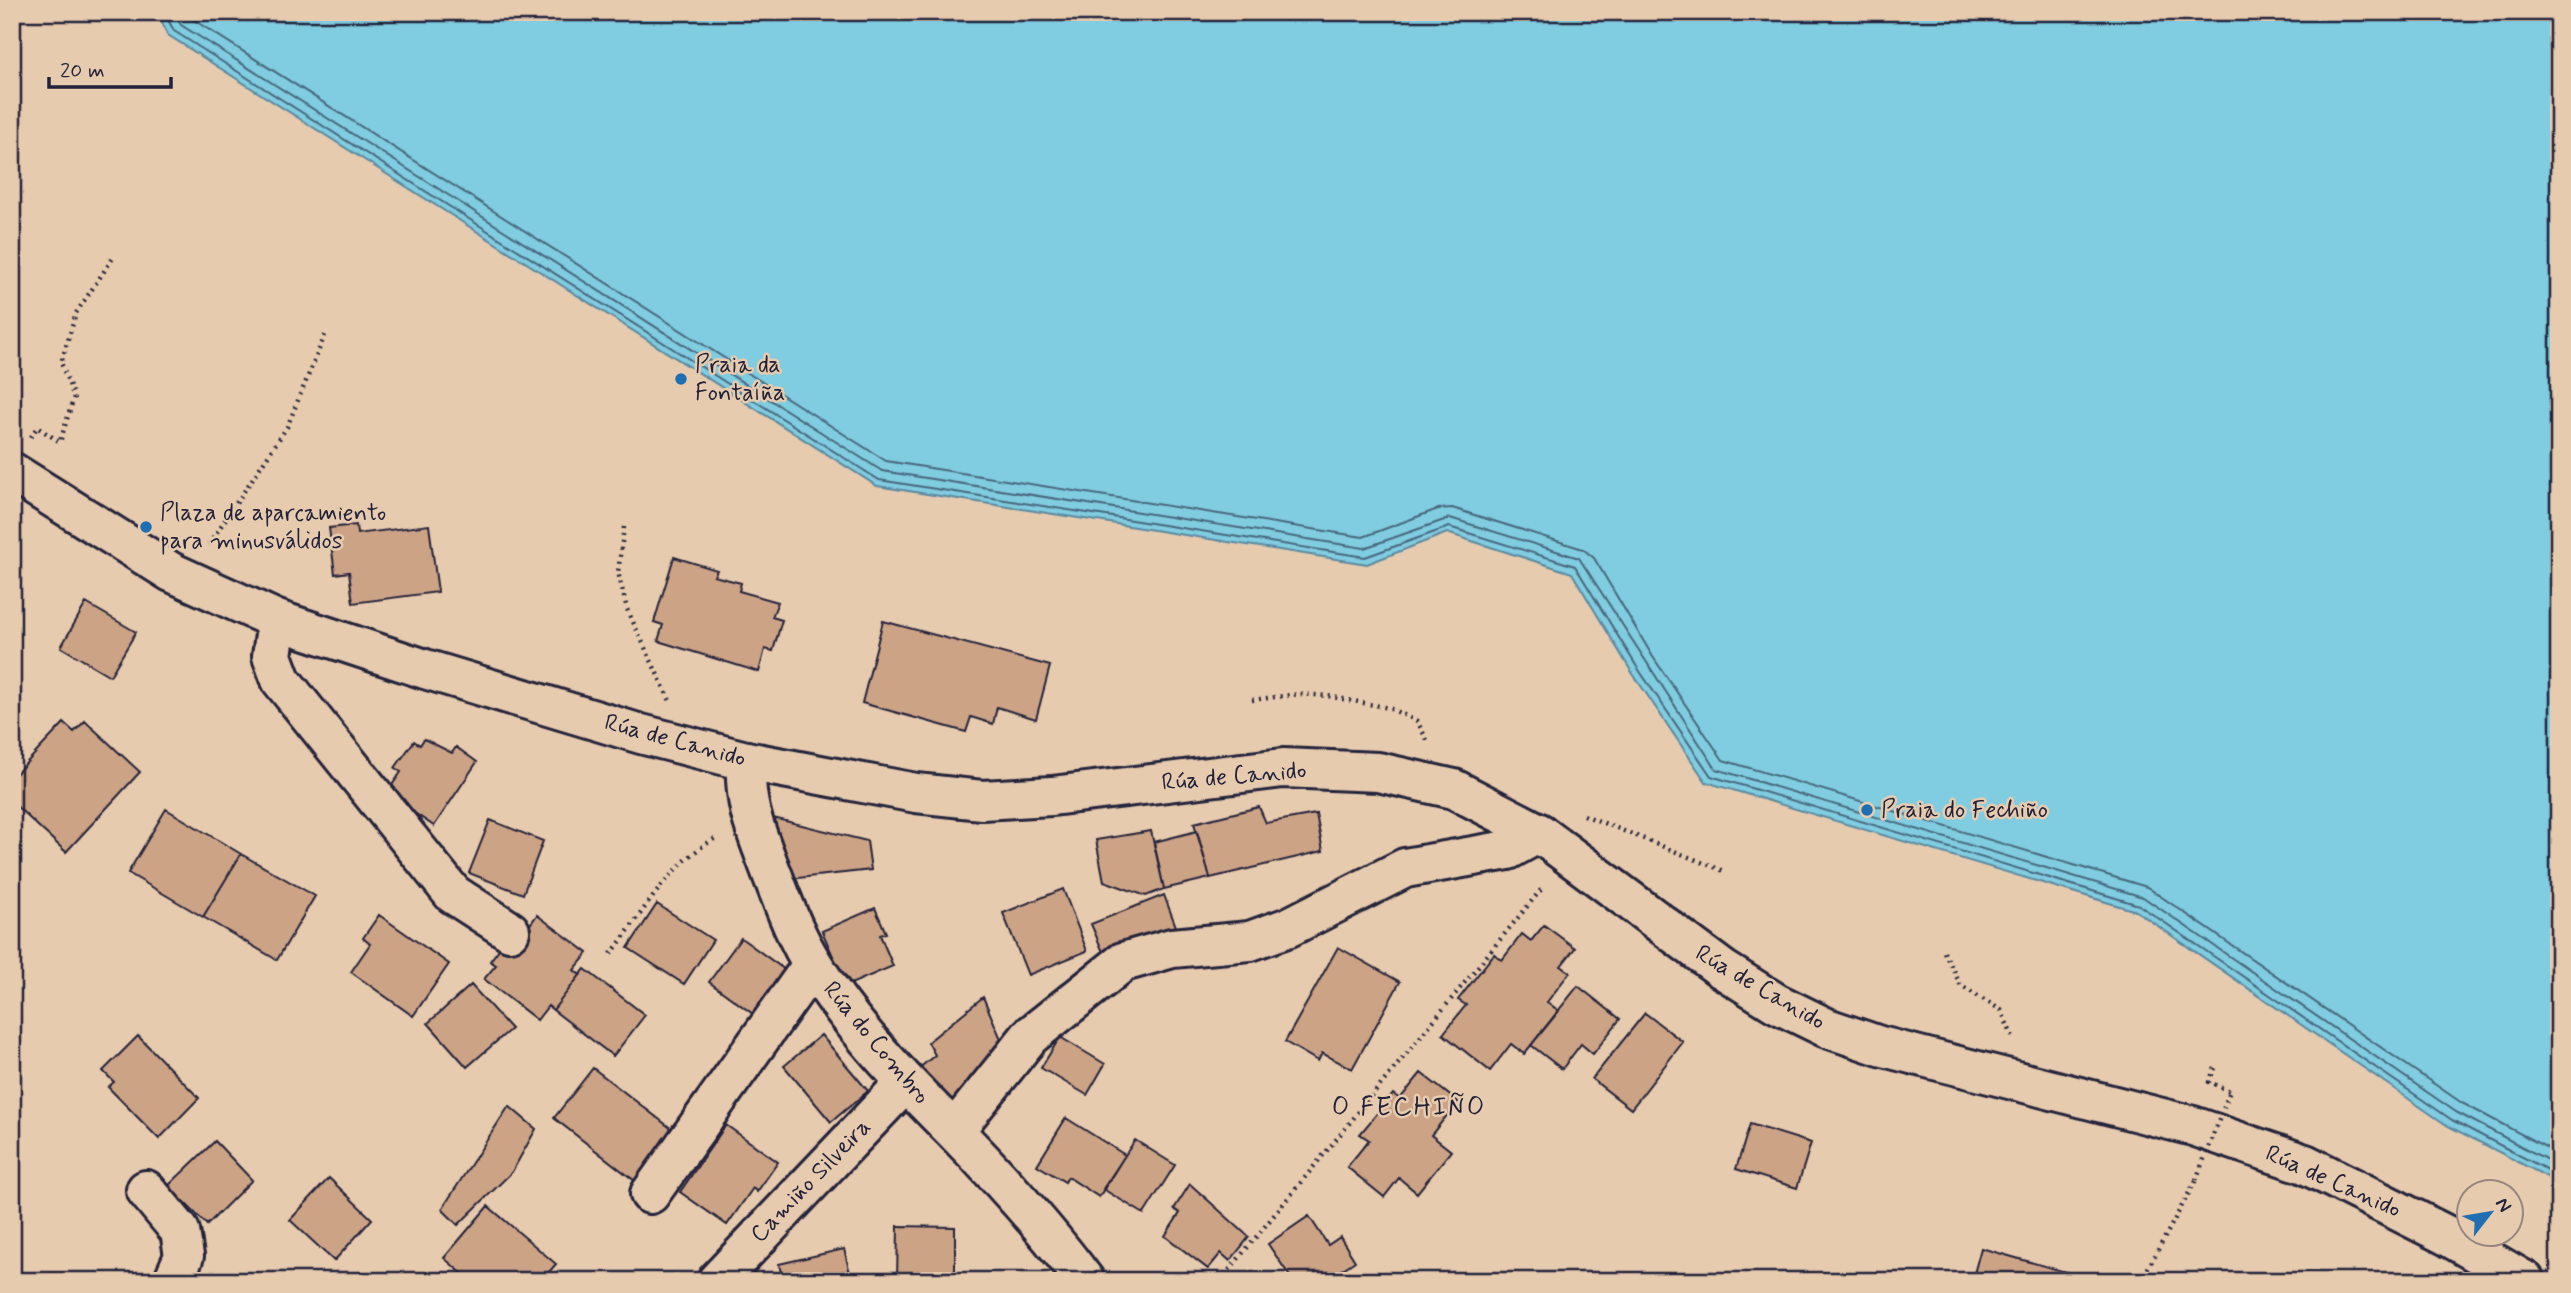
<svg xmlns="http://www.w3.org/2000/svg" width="2571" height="1293" font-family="Mynerve,sans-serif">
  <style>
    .water { fill: #80cce0; stroke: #5a889e; stroke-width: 2 }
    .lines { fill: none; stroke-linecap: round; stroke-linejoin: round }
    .shore { stroke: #48667d; stroke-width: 2 }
    .building { fill: #cda386; stroke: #22223b; stroke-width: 2 }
    .minor-casing { stroke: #22223b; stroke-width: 44 }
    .secondary-casing { stroke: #22223b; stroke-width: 44 }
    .path { stroke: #22223b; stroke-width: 4.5; stroke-dasharray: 2 5; stroke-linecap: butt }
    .minor { stroke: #e7cbae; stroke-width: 38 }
    .secondary { stroke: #e7cbae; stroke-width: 38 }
    .path-bridge { stroke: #22223b; stroke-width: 4.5; stroke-dasharray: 2 5; stroke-linecap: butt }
    .poi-dot { fill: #1f6fb2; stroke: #e7cbae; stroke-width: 2.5 }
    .labels { text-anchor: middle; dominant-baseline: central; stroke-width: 5; stroke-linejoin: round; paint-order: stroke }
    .poi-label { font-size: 24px; fill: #22223b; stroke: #e7cbae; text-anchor: start }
    .street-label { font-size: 24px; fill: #22223b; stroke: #e7cbae }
    .neighbourhood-label { font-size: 26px; letter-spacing: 2px; fill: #22223b; stroke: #e7cbae }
  </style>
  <rect width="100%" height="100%" fill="#e7cbae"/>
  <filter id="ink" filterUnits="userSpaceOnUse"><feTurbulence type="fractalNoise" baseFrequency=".0143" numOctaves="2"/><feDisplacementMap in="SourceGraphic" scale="14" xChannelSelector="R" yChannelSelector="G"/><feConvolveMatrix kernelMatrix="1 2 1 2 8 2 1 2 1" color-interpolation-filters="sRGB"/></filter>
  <g filter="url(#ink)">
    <path class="water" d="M157 12H2559V1183L2448 1126 2136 911 1706 782 1631 671 1572 573 1447 533 1367 564 877 486 168 35Z"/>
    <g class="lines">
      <path class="shore" d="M164 12 174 31 879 480 1365 557 1449 527 1575 566 1637 667 1711 776 2139 905 2452 1120 2559 1176
        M174 12 181 25 882 471 1364 548 1450 518 1579 558 1716 769 2143 897 2456 1112 2559 1166
        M186 12 189 17 886 461 1363 537 1438 509 1452 508 1583 549 1594 558 1653 657 1723 760 2147 887 2462 1103 2559 1154"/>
    </g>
    <path class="building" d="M356 525 357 534 429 525 438 592 353 603 349 572 335 574 329 528Z
      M674 557 717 570 714 576 741 583 739 591 778 602 772 617 782 620 773 651 765 649 759 672 658 641 663 625 654 622Z
      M86 603 136 632 110 676 61 647Z
      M883 621 1050 666 1036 719 997 707 993 724 971 717 966 732 862 703Z
      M85 721 140 772 66 852 12 802V778L64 723 74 732Z
      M424 739 452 753 456 747 477 762 434 826 386 794 401 772 395 768 414 741 420 745Z
      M1259 807 1266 823 1316 814 1323 851 1210 878 1194 823Z
      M166 809 241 854 203 917 128 873Z
      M769 817 867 841 871 870 789 879Z
      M490 820 543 841 523 894 469 873Z
      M1151 831 1164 889 1146 896 1104 881 1096 840Z
      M1197 831 1210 878 1164 889 1154 842Z
      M241 854 315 896 277 960 203 917Z
      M1063 889 1087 951 1028 975 1003 913Z
      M1164 895 1178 932 1106 959 1091 924Z
      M657 904 713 940 684 984 628 948Z
      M875 908 886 933 880 935 893 966 846 986 822 931Z
      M379 915 449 964 413 1016 351 972 370 944 363 938Z
      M537 915 588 953 574 970 580 975 553 1010 548 1006 537 1020 484 979 496 965 490 961 518 924 526 930Z
      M1544 925 1575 948 1561 966 1570 972 1547 1002 1559 1011 1524 1054 1511 1044 1490 1071 1443 1034 1466 1005 1458 1000 1494 954 1502 960 1522 934 1531 941Z
      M741 938 792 975 760 1019 709 982Z
      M1338 947 1400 982 1352 1069 1322 1053 1318 1061 1285 1042Z
      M585 969 645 1015 613 1056 553 1010Z
      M471 985 511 1029 467 1067 428 1023Z
      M1578 986 1620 1019 1593 1054 1581 1044 1562 1069 1531 1045Z
      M983 997 1004 1046 955 1105 917 1070 935 1055 928 1042Z
      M1645 1013 1683 1042 1631 1109 1592 1079Z
      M821 1035 868 1091 831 1122 784 1066Z
      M138 1036 199 1098 159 1139 108 1087 114 1082 103 1071Z
      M1060 1037 1105 1064 1087 1095 1041 1068Z
      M593 1068 673 1130 635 1181 554 1118Z
      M1421 1073 1458 1102 1431 1135 1451 1151 1417 1193 1399 1178 1384 1197 1347 1167 1369 1140 1360 1134 1393 1094 1400 1099Z
      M509 1106 536 1129 512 1172 458 1225 442 1209Z
      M1066 1118 1125 1155 1099 1197 1068 1177 1065 1182 1037 1165Z
      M1750 1124 1811 1143 1797 1188 1736 1169Z
      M726 1125 778 1162 757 1192 753 1188 727 1225 680 1192Z
      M1135 1140 1175 1165 1144 1214 1103 1189Z
      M215 1141 252 1180 207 1225 168 1186Z
      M329 1178 372 1219 334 1261 290 1220Z
      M1190 1184 1249 1237 1230 1261 1221 1253 1208 1269 1165 1236 1180 1213 1174 1209Z
      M488 1206 556 1264 541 1281H471L444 1258Z
      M1309 1216 1328 1245 1340 1237 1355 1261 1325 1281H1293L1268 1244Z
      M898 1226 955 1227V1281H897Z
      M1981 1248 2090 1279 2089 1281H1972Z
      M844 1249 852 1281H783L779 1264Z"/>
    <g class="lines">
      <defs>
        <path id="minor" d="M277 620 272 656 281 680 453 894 510 931
          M746 761C744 807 756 831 772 874 784 905 796 938 814 966 852 1028 904 1081 955 1132 1001 1179 1046 1229 1085 1281
          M954 1131 1030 1036 1123 962 1172 948 1250 941 1289 927 1405 868 1508 850 1539 833
          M146 1190 180 1231 184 1256 173 1281
          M650 1194 813 964
          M717 1281 905 1083"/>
        <path id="secondary" d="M12 472 171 572 277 620 425 669 641 734 746 761 916 793 982 800 1052 796 1283 768 1378 772 1454 789 1539 833 1722 969 1776 1003 1827 1028 1880 1046 2193 1126 2305 1164 2446 1235 2525 1281"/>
      </defs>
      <use href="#minor" class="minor-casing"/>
      <use href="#secondary" class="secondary-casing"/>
      <path class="path" d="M31 437 37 427 60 442 74 397 61 363 76 313 113 258
        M624 527 618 572 627 609 670 701
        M209 544 287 427 325 335
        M1252 700 1299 694 1328 696 1389 708 1417 721 1428 742
        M1584 815 1724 871
        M1944 952 1961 986 2001 1010 2013 1038
        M611 954C642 914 670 863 716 838
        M2215 1068 2209 1082 2230 1091
        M1220 1281 1544 886
        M2141 1281 2196 1180"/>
      <use href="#minor" class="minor"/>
      <use href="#secondary" class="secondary"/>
      <path class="path-bridge" d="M2196 1180 2230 1091"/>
    </g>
  </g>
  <g class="poi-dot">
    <circle cx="681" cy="379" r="7"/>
    <circle cx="146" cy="527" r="7"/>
    <circle cx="1867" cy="810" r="7"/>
  </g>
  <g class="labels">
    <g class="poi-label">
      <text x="695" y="365">Praia da<tspan x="695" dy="28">Fontaíña</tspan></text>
      <text x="160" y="513">Plaza de aparcamiento<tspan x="160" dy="28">para minusválidos</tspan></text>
      <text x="1881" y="810">Praia do Fechiño</text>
    </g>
    <g class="street-label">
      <text transform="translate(675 741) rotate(15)">Rúa de Canido</text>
      <text transform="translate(1234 777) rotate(-5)">Rúa de Canido</text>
      <text transform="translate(1760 988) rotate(30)">Rúa de Canido</text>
      <text transform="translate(876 1043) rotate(50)">Rúa do Combro</text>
      <text transform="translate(811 1181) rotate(-46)">Camiño Silveira</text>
      <text transform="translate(2333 1182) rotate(24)">Rúa de Canido</text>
    </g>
    <g class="neighbourhood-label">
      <text x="1409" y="1108">O FECHIÑO</text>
    </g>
  </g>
  <rect width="2571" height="1293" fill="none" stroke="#e7cbae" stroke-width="42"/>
  <rect x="21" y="21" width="2529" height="1251" fill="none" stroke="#22223b" stroke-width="2.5" filter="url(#ink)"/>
  <g transform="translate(2490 1213) rotate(59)"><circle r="33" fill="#e7cbae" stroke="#988780" stroke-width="2"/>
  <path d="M0-5L12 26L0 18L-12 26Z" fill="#1f6fb2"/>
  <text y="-10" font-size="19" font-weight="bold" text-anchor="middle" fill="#22223b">N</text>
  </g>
  <path d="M49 77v10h122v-10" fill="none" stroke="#22223b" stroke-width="3.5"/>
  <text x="60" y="77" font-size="21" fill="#22223b" stroke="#e7cbae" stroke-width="5" paint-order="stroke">20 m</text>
</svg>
